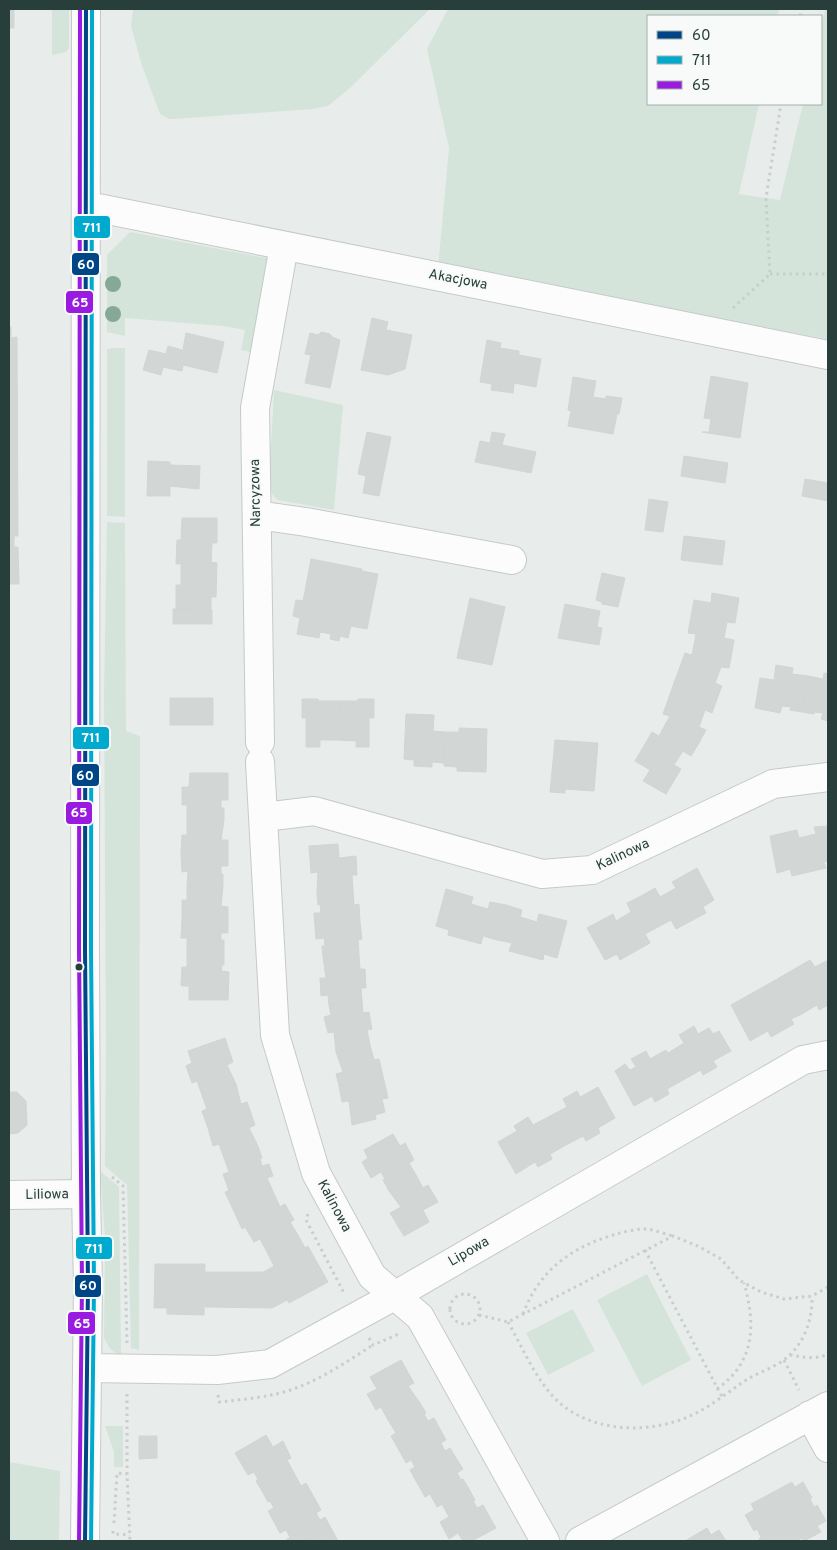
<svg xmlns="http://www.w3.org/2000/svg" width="837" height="1550" font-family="Overpass,sans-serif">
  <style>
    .green { fill: #d4e4da }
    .building { fill: #d2d6d5; stroke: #d1d6d4 }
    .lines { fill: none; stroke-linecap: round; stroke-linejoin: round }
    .minor-casing { stroke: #c5cac8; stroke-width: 30 }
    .path { stroke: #c7cecd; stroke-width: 3; stroke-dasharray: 2.5 4; stroke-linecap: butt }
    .minor { stroke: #fcfcfc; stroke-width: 28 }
    .bus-1-casing { stroke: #f7faf9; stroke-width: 8 }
    .bus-2-casing { stroke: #f7faf9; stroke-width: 8 }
    .bus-3-casing { stroke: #f7faf9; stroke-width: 8 }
    .bus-1 { stroke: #004687; stroke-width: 4 }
    .bus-2 { stroke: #00a9ce; stroke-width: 4 }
    .bus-3 { stroke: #991bdf; stroke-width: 4 }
    .tree { fill: #86a897 }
    .bus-dot { fill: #273e3a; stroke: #f7faf9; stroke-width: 2 }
    .labels { text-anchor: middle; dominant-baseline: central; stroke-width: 4; stroke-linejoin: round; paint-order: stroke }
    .street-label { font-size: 14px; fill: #273e3a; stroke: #f7faf9 }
    .line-badge { stroke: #f7faf9; stroke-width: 2 }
    .badge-label { font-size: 14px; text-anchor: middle; font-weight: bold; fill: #fff }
  </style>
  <rect width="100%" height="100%" fill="#e8edeb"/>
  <path class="green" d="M52 9H69V48L66 52 52 55Z
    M133 9H430L350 88 328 106 312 109 175 119H169L160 114 142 66 131 26Z
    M448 9H779L778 16H648V104H759L739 194 780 200 803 104H821V28L825 9H828V339L438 268 449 148 427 49Z
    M130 232 271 259 254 353 241 350 245 330 223 326 125 318V336L107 332V255Z
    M113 348H125V517L107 516V349Z
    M274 390 343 405 334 510 278 500 272 494 269 482Z
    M107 522 125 523 126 731 140 736 139 1350 131 1348 127 1185 105 1166 106 1046 104 693Z
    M100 1171 119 1187 121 1354C112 1354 108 1346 104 1338L105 1237Z
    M647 1274 691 1360 642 1386 597 1300Z
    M573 1309 595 1351 548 1375 526 1333Z
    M105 1426H123V1467H114V1452Z
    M9 1462 60 1471 59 1541H9Z"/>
  <path class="building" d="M9 9H14V28H9Z
    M372 318 388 322 386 330 412 335 405 369 388 375 361 370Z
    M9 327H11V338L17 337 18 536H14V547H18L19 584H9Z
    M321 332 330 334 332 337 340 340 330 388 305 383 311 355 305 354 310 333 318 335Z
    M186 333 224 342 217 373 183 365 186 351 183 349Z
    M487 340 501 343 500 348 519 351V355L541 359 536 387 514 383 513 393 491 390 492 384 480 382Z
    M168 346 186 351 182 371 163 367 161 375 143 370 149 350 166 354Z
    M711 376 748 383 740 438 702 432H709L711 419 704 418Z
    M573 377 596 381 593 397 606 399V396L622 398 619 414H617L613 434 568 426 571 411 568 410Z
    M367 432 391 437 379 496 363 493 366 476 358 474Z
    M492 432 505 434 502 445 536 452 531 473 475 462 480 441 490 443Z
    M684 456 728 463 725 483 681 476Z
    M148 461 170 462V465L200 466 199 489 170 486V496H147Z
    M805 479 828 483V501L802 496Z
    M649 499 668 502 663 532 645 530Z
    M182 518H217V543H212L211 562 176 564 177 540H181Z
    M684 536 725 541 722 565 681 560Z
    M311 559 362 569V571L378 574 372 604 305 591Z
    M211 562 217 563 216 597H211V610L176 609V585H181V564Z
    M602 573 625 578 618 607 602 604V602L596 600Z
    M305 591 372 604 367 629 351 626 348 638 340 636 339 641 330 639 331 634 320 632 319 638 297 634 300 618 293 616 296 600 303 601Z
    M712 593 739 598 735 623 727 622 724 638 734 640 732 652 694 645 696 634 688 633 694 600 711 603Z
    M470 598 505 607 492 665 457 658Z
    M565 604 600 611 597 627 602 628 599 645 558 638Z
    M173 609 212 610V624H173Z
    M694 645 732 652 729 668 721 667 715 683 722 686 717 699 674 683 685 653 692 655Z
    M776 665 793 668 792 674 808 676 802 712 790 710 791 707 782 706 780 713 755 708 760 678 774 680Z
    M824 673 828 674V721L821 719 823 713 814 712V714L802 712 808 676 823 679Z
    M674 683 717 699 712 713 705 710 699 727 706 730 699 743 666 723 670 716 663 714Z
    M170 698H213V725H170Z
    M302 699H318V701H340L338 740H320V747H306V718H302Z
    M358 699H374V718H369V747H356V741L338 740 340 701H358Z
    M406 714 434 715 433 731 445 732 444 763 432 762V767L414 766V760L404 759Z
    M666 723 699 743 691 756 683 751 674 765 681 769 666 794 643 781 650 770 635 761 652 732 659 736Z
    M459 728 487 729 486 772 457 771V767L444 766 445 732H459Z
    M555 740 598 743 594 791 565 789V793L550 792Z
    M190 773H228V800H221V808H224V820H187V805H182V787H189Z
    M187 820H224L221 840H228V853H181L182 835H187Z
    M828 826V861L824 862 826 868 792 876 790 869 777 873 770 836 797 830 799 838 816 834 814 827Z
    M338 844 339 858 356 856 357 875H352L353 890 317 893 318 872 311 873 309 846Z
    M181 853H228V866H221V874H223V886H187L188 871 182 872Z
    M697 868 714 900 703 907 706 913 676 929 671 920 658 927 641 896 655 888 660 897 676 888 672 882Z
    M187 886H223L221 906 228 907V919H182V900H187Z
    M446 889 473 897 471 904 488 909 490 902 506 905 497 940 483 936 481 944 448 935 449 930 436 926Z
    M353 890 354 905 359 904 360 922 315 926 314 913H321L320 904 318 905 317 893Z
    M641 896 658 927 645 934 650 943 620 960 617 954 605 960 587 928 613 914 616 921 631 912 627 903Z
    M506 905 522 910 520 917 537 922 539 914 567 921 557 958 544 954 543 960 509 951 512 943 497 940Z
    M182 919H228V933H221V940H224V952H187V938H181Z
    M360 922 362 939 358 940 359 955 323 957 322 946H325L324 938 316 939 315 926Z
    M187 952H224V965H222L221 971 229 972 228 1000H189V986H182L181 985 182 967H187Z
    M359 955 360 969H365L366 988H361L362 1000 329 1005 328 995 321 996 320 978H326L323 957Z
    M810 960 815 967 826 961 828 965V1005L819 1010 817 1005 800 1015 779 978Z
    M779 978 800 1015 791 1019 794 1024 771 1037 768 1031 750 1041 731 1005Z
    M362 1000 363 1013 369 1012 372 1029 367 1030 370 1045 336 1052 334 1032 328 1033 324 1017 331 1015 329 1005Z
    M694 1026 698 1034 709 1028 713 1034 719 1031 731 1051 713 1061 717 1067 703 1075 701 1070 683 1080 668 1053 684 1043 679 1035Z
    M225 1038 233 1062 227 1065 236 1084 202 1095 197 1081 192 1083 186 1066 192 1063 188 1051Z
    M370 1045 374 1060 379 1059 383 1076 339 1086 336 1074 343 1072 336 1052Z
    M666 1050 683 1080 667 1089 669 1094 655 1102 652 1096 634 1106 615 1071 625 1064 630 1070 636 1067 631 1059 646 1051 650 1059Z
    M383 1076 388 1098 382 1099 385 1112 375 1115 376 1119 352 1125 349 1101 342 1102 339 1086Z
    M236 1084 241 1104 247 1102 251 1113 208 1128 202 1111 207 1109 202 1095Z
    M598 1087 615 1118 598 1128 600 1133 586 1141 583 1136 566 1145 550 1116 567 1107 563 1099 577 1091 580 1097Z
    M9 1092H17L26 1101 27 1125 18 1133 9 1134Z
    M251 1113 255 1125 249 1128 258 1146 224 1158 219 1144 213 1146 208 1128Z
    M550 1116 566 1145 550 1154 552 1159 538 1167 535 1162 516 1174 498 1142 517 1131 514 1126 528 1117 533 1125Z
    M393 1134 400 1146 405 1143 414 1160 409 1163 416 1175 389 1191 383 1180 385 1179 381 1172 371 1178 362 1162 368 1158 364 1150Z
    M258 1146 262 1158 260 1159 262 1166 269 1164 273 1176 229 1191 223 1174 229 1172 224 1158Z
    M416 1175 423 1188 428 1185 438 1202 423 1210 429 1222 404 1236 390 1213 401 1207 389 1191Z
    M267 1178 280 1207 242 1229 225 1192Z
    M285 1204 294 1220 290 1222 298 1235 267 1252 260 1239 254 1242 245 1227Z
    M298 1235 305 1248 308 1246 328 1282 289 1303 269 1269 274 1266 267 1252Z
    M155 1264H205L204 1315 167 1314V1308H154Z
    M269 1269 287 1300 272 1308 205 1307V1272H263Z
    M401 1360 414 1383 408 1386 420 1403 388 1420 381 1407 376 1410 367 1394 377 1389 370 1377Z
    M420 1403 426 1413 424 1414 428 1421 434 1418 440 1429 400 1452 391 1436 396 1433 388 1420Z
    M440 1429 446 1440 441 1443 445 1451 450 1448 456 1458 416 1481 410 1470 415 1467 411 1460 406 1463 400 1452Z
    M266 1435 273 1447 283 1441 291 1458 287 1460 294 1473 262 1491 256 1481 258 1480 254 1472 248 1475 235 1453Z
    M139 1436H157V1458L139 1459Z
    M456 1458 463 1469 457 1473 461 1480 463 1479 469 1489 437 1507 430 1494 425 1497 416 1481Z
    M294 1473 301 1486 306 1483 315 1499 274 1522 268 1511 274 1508 270 1501 268 1502 262 1491Z
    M792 1482 795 1487 803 1482 812 1498 810 1499 814 1507 817 1505 826 1521 817 1526 821 1532 804 1541 802 1538 796 1541H760L759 1539 761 1537 757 1529 754 1531 745 1515 754 1510 751 1504Z
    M469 1489 475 1500 473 1501 477 1508 483 1505 496 1528 472 1541H463L458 1533 449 1539 440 1522 449 1517 442 1504Z
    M315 1499 321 1510 316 1513 320 1520 325 1517 331 1528 308 1541H285L290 1537 286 1530 280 1533 274 1522Z
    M331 1528 338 1541H308Z
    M707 1528 711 1535 719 1530 726 1541H685Z"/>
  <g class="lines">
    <defs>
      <path id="minor" d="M87 207 103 209 828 355
        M257 515 306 522 512 560
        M260 742 255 408 284 246
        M260 762 275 1035 316 1173 372 1276 420 1317 545 1541
        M264 817 314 811 542 874 592 870 773 784 828 777
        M9 1195 86 1194
        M88 1368 217 1370 270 1364 394 1296 803 1060 828 1055
        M810 1415 828 1448
        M85 1541 88 1286 86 1194 85 949 86 9
        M580 1541 828 1406"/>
    </defs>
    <use href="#minor" class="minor-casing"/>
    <path class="path" d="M800 16 802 9
      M770 274H828
      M733 308 770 274 766 198 781 104
      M112 1177 123 1186 127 1343
      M308 1214 306 1220 344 1293
      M645 1250 722 1397
      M450 1309a15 15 0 1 1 30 0a15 15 0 1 1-30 0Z
      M523 1314C539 1271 570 1248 613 1235 623 1232 635 1229 647 1229 655 1230 665 1234 673 1236
      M479 1315 508 1322 673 1236 700 1247 721 1259 739 1280 761 1292 784 1299 812 1296 828 1287
      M508 1322C526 1353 541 1395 574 1413 610 1434 661 1432 698 1412 714 1404 729 1391 745 1381 755 1374 768 1370 779 1363 802 1350 813 1321 812 1296
      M369 1338 373 1345 399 1334
      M790 1355C803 1357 816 1360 828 1354
      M784 1360 799 1390
      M717 1389C755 1362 756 1325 744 1283
      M127 1394V1474L130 1541
      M218 1395 219 1402C238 1400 258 1398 276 1394 312 1386 343 1364 373 1345
      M114 1523 117 1473 127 1474
      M113 1531V1534L130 1535"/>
    <use href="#minor" class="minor"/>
    <defs>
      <path id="bus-1" d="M85 1541 88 1286 85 949 86 9"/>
      <path id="bus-2" d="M91 1541 94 1286 91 949 92 9"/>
      <path id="bus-3" d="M79 1541 82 1286 79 949 80 9"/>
    </defs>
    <use href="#bus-1" class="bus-1-casing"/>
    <use href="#bus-2" class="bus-2-casing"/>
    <use href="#bus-3" class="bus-3-casing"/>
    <use href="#bus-1" class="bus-1"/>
    <use href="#bus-2" class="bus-2"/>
    <use href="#bus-3" class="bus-3"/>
  </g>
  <g class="tree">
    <circle cx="113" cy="284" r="8"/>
    <circle cx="113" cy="314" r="8"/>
  </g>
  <circle class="bus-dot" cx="79" cy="967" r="4.5"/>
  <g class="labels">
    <g class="street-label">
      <text transform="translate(458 280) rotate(11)">Akacjowa</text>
      <text transform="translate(256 493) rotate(-91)">Narcyzowa</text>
      <text transform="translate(623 855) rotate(-25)">Kalinowa</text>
      <text transform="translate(47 1195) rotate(-1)">Liliowa</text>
      <text transform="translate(334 1206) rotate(62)">Kalinowa</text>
      <text transform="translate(469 1252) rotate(-30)">Lipowa</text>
    </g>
  </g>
  <g class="line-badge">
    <rect x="73" y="215" width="38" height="24" rx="5" fill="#00a9ce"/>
    <rect x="71" y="252" width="29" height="24" rx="5" fill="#004687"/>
    <rect x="65" y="290" width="29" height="24" rx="5" fill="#991bdf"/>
    <rect x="72" y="726" width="38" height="24" rx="5" fill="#00a9ce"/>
    <rect x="71" y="763" width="29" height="24" rx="5" fill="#004687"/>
    <rect x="65" y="801" width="28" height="24" rx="5" fill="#991bdf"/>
    <rect x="75" y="1236" width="38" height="24" rx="5" fill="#00a9ce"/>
    <rect x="74" y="1274" width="28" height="24" rx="5" fill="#004687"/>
    <rect x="67" y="1311" width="29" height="24" rx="5" fill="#991bdf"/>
  </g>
  <g class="badge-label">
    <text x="92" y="232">711</text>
    <text x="86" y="269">60</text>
    <text x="80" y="307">65</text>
    <text x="91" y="742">711</text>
    <text x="85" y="780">60</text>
    <text x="79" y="817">65</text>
    <text x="94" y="1253">711</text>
    <text x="88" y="1290">60</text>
    <text x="82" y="1328">65</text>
  </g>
  <rect width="837" height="1550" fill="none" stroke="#273e3a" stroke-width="20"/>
  <rect x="647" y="15" width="175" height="90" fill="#f7faf9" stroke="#a4afad"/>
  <rect x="657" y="31" width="25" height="8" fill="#004687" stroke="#a4afad"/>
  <text x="692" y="40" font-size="15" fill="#273e3a">60</text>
  <rect x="657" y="56" width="25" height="8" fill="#00a9ce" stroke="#a4afad"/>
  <text x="692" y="65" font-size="15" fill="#273e3a">711</text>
  <rect x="657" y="81" width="25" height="8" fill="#991bdf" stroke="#a4afad"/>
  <text x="692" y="90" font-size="15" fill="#273e3a">65</text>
</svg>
